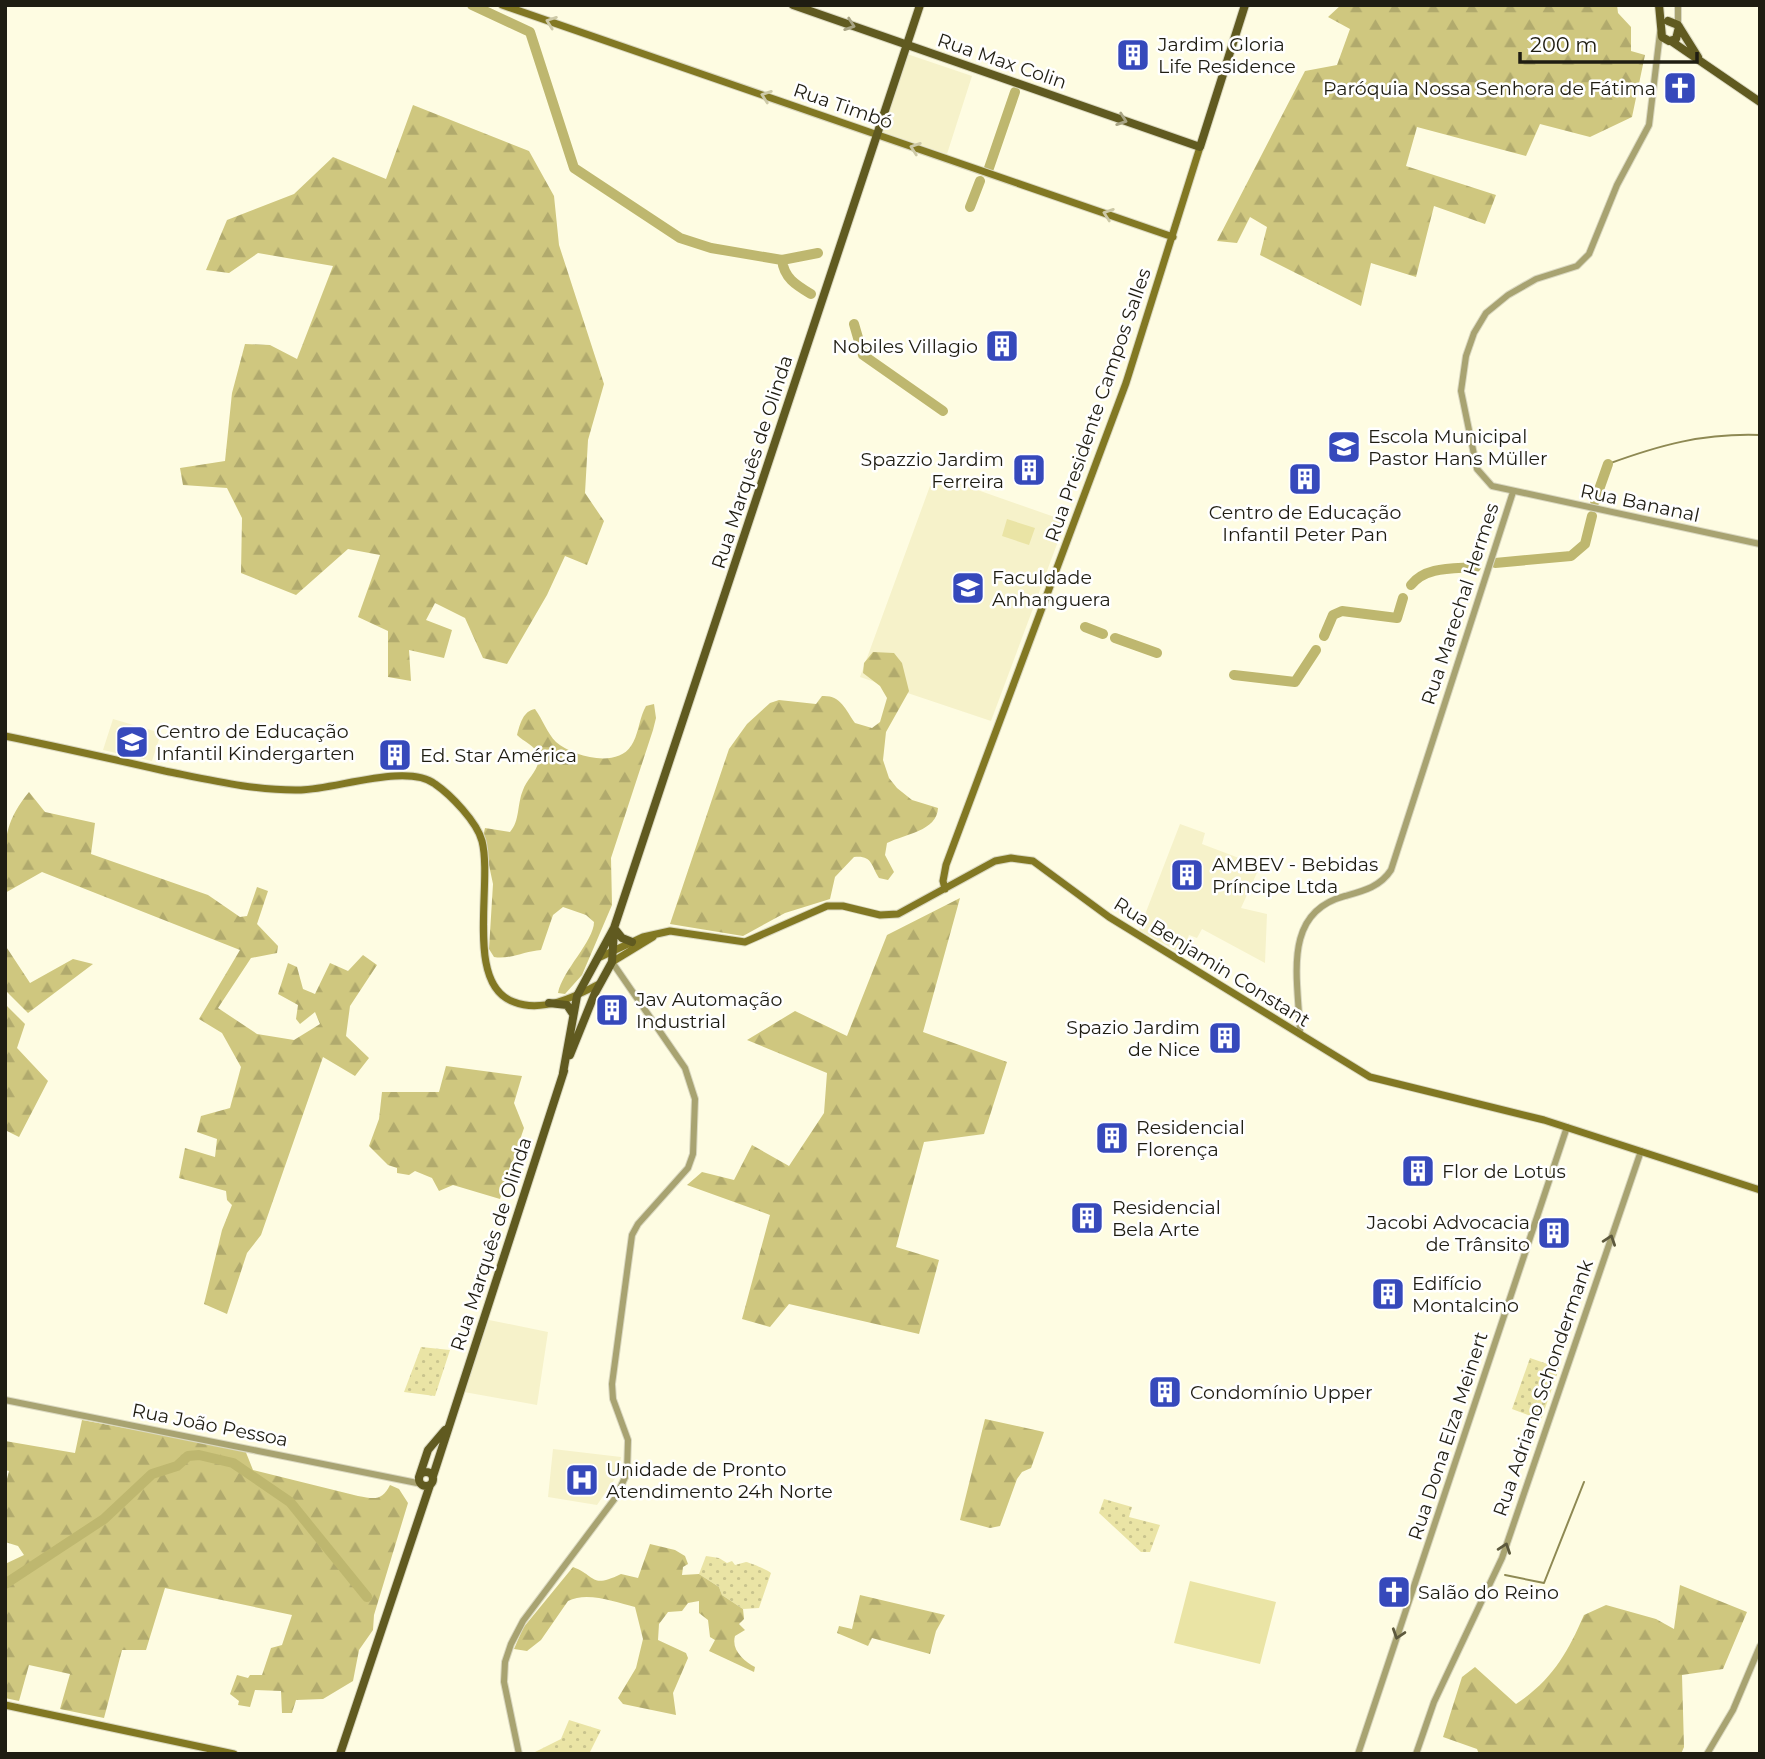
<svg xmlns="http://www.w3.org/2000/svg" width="1765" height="1759" font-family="Montserrat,sans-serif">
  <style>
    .built { fill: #f6f2ca }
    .grass { fill: url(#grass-dots) }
    .forest { fill: url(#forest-firs) }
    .park { fill: #eae4a5 }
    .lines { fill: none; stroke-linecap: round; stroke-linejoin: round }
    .stream { stroke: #8e8953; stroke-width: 2 }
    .river { stroke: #beb76f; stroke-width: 10 }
    .tertiary-casing { stroke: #dad8c1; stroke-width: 8 }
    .secondary-casing { stroke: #dad8c1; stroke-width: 9 }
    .primary-casing { stroke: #dad8c1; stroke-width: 10 }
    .tertiary { stroke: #a8a371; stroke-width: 6 }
    .secondary { stroke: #827823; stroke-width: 7 }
    .primary { stroke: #605a20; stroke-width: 8 }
    .oneway { stroke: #cdc9a7 }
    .oneway2 { stroke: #a8a484 }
    .oneway3 { stroke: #5d593d }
    .labels { text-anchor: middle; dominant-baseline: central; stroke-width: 5; stroke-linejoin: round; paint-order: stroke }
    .poi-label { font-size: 19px; fill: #1f1d12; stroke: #fff; text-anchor: start }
    .street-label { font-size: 19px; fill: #1f1d12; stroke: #fff }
  </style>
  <defs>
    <pattern id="grass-dots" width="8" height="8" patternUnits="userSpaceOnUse" patternTransform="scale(1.75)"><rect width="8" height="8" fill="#eae4a5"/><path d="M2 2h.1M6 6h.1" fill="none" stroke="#c8c38d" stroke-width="1.8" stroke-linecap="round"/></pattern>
    <pattern id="forest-firs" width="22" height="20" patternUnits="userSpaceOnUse" patternTransform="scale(1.75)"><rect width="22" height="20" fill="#cfc77f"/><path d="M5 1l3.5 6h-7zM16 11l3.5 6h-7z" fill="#b1aa6d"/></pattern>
  </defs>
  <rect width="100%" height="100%" fill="#fefce2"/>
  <path class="built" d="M907 54 972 76 947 154 882 132Z
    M935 475 1063 520V528L991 721 860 677 930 486 934 487Z
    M113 719 161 733 152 761 103 750Z
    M1180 824 1205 833 1202 844 1260 866 1241 908 1267 914 1265 963 1202 929 1197 938 1189 935 1182 954 1139 930Z
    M489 1320 548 1332 537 1405 464 1392Z
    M553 1449 621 1457 618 1474 597 1505 548 1497Z"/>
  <path class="grass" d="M421 1347 450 1350 435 1396 404 1392Z
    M1530 1358 1559 1368 1541 1420 1512 1409Z
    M1104 1499 1132 1507 1129 1517 1160 1525 1150 1552H1141L1099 1513Z
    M706 1556 719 1558 727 1563 732 1561 735 1565 746 1562C751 1563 768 1570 771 1573L759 1608 743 1609 722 1595 719 1587 699 1574Z
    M569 1720 601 1730 589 1754H531L561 1739Z"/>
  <path class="forest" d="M1341 5H1617L1618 13 1631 27V51L1645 55 1632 117 1590 137 1540 124 1526 156 1417 127 1406 166 1496 195 1485 224 1434 206 1416 277 1371 263 1361 306 1260 255 1267 227 1250 217 1237 243 1217 241 1305 71 1337 65 1350 29 1328 17Z
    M413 105 529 151 554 196 559 245 604 384 588 440 585 493 604 521 587 565 565 556 547 595 507 664 483 658 465 618 435 603 426 620 452 630 444 658 409 650 411 681 388 677V631L358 617 380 555 348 549 296 595 241 573 242 518 227 488 183 485 180 468 225 461 232 393 245 344 270 345 297 359 333 266 258 253 229 273 206 270 227 220 294 194 333 157 386 179Z
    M873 652 894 653 902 663 909 691 886 732 883 760 889 778 897 788 912 800 938 808C937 831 905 834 887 843L885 855 894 872 888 880 879 878C871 865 872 855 854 857L835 877 830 899 785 913 743 936 670 924 729 749 747 724 770 703 779 700 816 704 822 696C841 695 845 709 855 723L872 728 880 722 887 698 880 686 863 673 864 663Z
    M654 704 656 718 653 730 611 858 612 905 582 975 565 994 558 993C562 971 594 941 594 922L586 915 563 907 553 915 541 950C525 951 509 960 494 957L489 949 493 884 483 837 485 828 510 832C520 821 517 804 523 790 527 778 542 768 538 754 535 746 523 741 517 735 520 724 523 711 535 709 543 720 547 733 556 742 573 757 617 768 631 746 638 736 639 721 644 710L646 706Z
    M29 792 45 812 95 823 91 854 208 895 240 917 247 916 257 887 268 891 257 924 278 946 277 953 251 958 218 1008 257 1034 294 1040 320 1024 315 1012 300 1024 296 1019 298 1005 278 994 288 963 297 967 303 989 315 994 330 963 348 971 363 955 377 965 350 1006 346 1036 369 1058 355 1076 323 1057 261 1235 247 1253 227 1314 204 1304 222 1230 232 1205 227 1200 226 1191 179 1178 185 1148 215 1157 217 1139 197 1132 201 1116 230 1108 241 1067 222 1033 199 1019 240 950 42 872 5 893C5 849 0 827 29 792Z
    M960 898 923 1032 1007 1062 984 1134 924 1142 896 1247 939 1260 919 1334 789 1304 770 1327 742 1319 770 1215 687 1185 702 1172 734 1180 752 1145 789 1166 824 1113 827 1073 747 1040 795 1011 847 1036 887 935Z
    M5 945 30 983 73 959 93 964 28 1013 5 990Z
    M5 1004 25 1024 17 1048 48 1081 19 1137 5 1130Z
    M446 1066 522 1076 514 1103 524 1128 500 1199 453 1185 439 1191 432 1178 415 1171 409 1175 397 1173V1168L388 1165 369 1146 379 1119 382 1092H439Z
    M985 1419 1044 1432 1031 1468 1022 1472 1017 1479 1000 1526 990 1528 960 1520Z
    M82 1420 245 1450 253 1470 358 1496C375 1499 382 1501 390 1485L399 1489 408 1503 374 1615 373 1630 359 1650 353 1681 323 1699 296 1700 292 1713H282L281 1691 255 1690 250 1707 238 1705 239 1701 230 1694 237 1675 248 1678 250 1675H262L271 1648 282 1645 292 1615 165 1588 146 1650H122L104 1718 60 1709 70 1674 29 1665 19 1701 5 1698V1564L24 1555 18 1546 5 1542V1487L9 1471 5 1470V1441L75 1453Z
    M650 1544 675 1550 685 1556 688 1564 683 1567 682 1575 699 1574 719 1587 722 1595 743 1609 744 1619 739 1624 745 1630 735 1636C731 1650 744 1661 755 1667L754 1672 709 1651 715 1640 710 1637 708 1620 699 1613V1601L688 1603 682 1611 668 1612 659 1624 658 1640 686 1653 688 1658 673 1693 676 1715 623 1704 618 1698 636 1668 643 1639 635 1607C615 1602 587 1591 568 1601L541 1640 527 1651 514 1649 523 1628 573 1567C597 1576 590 1589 621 1574L638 1578Z
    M1680 1585 1747 1612 1723 1669 1682 1675 1684 1747 1681 1754H1479L1477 1749 1443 1737 1462 1677 1475 1667 1516 1704C1552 1680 1567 1654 1584 1615L1606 1605 1656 1619 1674 1629Z
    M860 1595 945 1615 936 1631 930 1654 872 1638 868 1646 837 1633 839 1626 852 1629Z"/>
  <path class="park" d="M1007 519 1035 528 1029 545 1002 536Z
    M1190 1581 1276 1602 1260 1664 1174 1643Z"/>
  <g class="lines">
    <path class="stream" d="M1608 464C1660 445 1703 433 1760 435
      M1505 1575 1544 1583 1584 1482"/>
    <path class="river" d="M472 5 530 32 574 168 680 238 711 248 782 260 818 253
      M989 168 1015 92
      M970 207 980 181
      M782 260C784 278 796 285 811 294
      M854 324 863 355 943 411
      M1595 501 1608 464
      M1495 563 1571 556 1585 544 1592 516
      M1411 585C1426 566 1454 569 1476 567
      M1085 627 1103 634
      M1324 636 1333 615 1342 611 1397 618 1403 598
      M1115 638 1157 653
      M1234 675 1295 682 1316 650
      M5 1584 104 1519 152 1474 177 1466 188 1456 199 1455 233 1463 290 1502 367 1597"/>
    <defs>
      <path id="tertiary" d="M1678 25V5
        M1660 33 1649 125 1617 185 1589 254 1577 266 1536 279 1508 295 1486 313 1474 333 1466 356 1461 391 1477 469 1492 486 1760 544
        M1300 1034C1299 982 1280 913 1345 896 1363 891 1380 887 1391 870L1513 492
        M5 1400 422 1484
        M519 1754 504 1682 505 1662 511 1644 523 1621 616 1497 627 1473 628 1440 613 1399 612 1384 632 1235 638 1224 688 1168 693 1154 695 1099 685 1068 612 962
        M1358 1754 1567 1127
        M1416 1754 1434 1702 1502 1558 1641 1151
        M1707 1754 1733 1710 1760 1646"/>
      <path id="secondary" d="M502 5 1173 237
        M5 736C59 747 112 759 165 771 210 780 256 791 301 790 337 789 407 763 435 784 451 795 477 822 482 841 493 884 464 985 514 1002 542 1013 575 997 599 984
        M945 889 943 881 946 865 1126 383 1200 147
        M598 958 643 937 670 931 745 942 827 906H843L880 915 898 914 995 861 1011 858 1033 861 1109 917 1370 1077 1544 1120 1760 1190
        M612 962 653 937
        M5 1705 234 1754"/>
      <path id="primary" d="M793 5 1200 147 1245 5
        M1659 5 1662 37 1669 41 1676 39 1679 27
        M1668 21 1678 25 1698 57
        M1671 41 1760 102
        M614 928 622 938 632 942
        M549 1003 567 1005 573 1014
        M570 1055 595 993 612 962 614 931
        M563 1073 577 996 614 928 920 5
        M419 1479a7 7 0 1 1 14 0a7 7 0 1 1-14 0Z
        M433 1476 564 1071
        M419 1477 428 1450 445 1430
        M340 1754 430 1485"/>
    </defs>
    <use href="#tertiary" class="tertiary-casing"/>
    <use href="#secondary" class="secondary-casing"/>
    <use href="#primary" class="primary-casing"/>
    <use href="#tertiary" class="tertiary"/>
    <use href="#secondary" class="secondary"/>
    <use href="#primary" class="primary"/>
  </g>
  <defs><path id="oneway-chevron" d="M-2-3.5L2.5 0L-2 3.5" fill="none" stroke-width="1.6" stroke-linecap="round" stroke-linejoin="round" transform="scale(1.75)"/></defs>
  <g class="oneway">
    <use href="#oneway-chevron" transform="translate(551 22) rotate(-160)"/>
    <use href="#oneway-chevron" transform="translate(766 96) rotate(-161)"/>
    <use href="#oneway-chevron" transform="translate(915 148) rotate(-161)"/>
    <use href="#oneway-chevron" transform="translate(1108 214) rotate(-161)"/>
  </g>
  <g class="oneway2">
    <use href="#oneway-chevron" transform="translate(850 25) rotate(19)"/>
    <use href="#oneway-chevron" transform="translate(1122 120) rotate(19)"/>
  </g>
  <g class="oneway3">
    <use href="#oneway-chevron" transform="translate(1610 1240) rotate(-71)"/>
    <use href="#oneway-chevron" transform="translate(1505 1548) rotate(-71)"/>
    <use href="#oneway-chevron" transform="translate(1398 1634) rotate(108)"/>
  </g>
  <defs>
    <symbol id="building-square" viewBox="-11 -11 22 22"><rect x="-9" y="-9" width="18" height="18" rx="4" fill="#3649bb" stroke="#fff"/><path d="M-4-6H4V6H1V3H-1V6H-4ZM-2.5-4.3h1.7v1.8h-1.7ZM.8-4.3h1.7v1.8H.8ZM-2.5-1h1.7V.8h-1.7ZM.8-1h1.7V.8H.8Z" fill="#fff"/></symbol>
    <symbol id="church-square" viewBox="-11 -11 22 22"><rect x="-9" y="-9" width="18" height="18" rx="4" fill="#3649bb" stroke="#fff"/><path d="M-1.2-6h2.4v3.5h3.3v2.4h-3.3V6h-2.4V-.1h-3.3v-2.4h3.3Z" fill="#fff"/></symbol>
    <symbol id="school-square" viewBox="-11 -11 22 22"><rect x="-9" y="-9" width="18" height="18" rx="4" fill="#3649bb" stroke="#fff"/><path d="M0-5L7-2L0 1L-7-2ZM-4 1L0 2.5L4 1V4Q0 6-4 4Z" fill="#fff"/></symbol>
    <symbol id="university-square" viewBox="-11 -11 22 22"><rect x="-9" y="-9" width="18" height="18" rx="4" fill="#3649bb" stroke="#fff"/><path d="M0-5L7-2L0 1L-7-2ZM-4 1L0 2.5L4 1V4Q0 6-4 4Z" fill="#fff"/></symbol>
    <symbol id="hospital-square" viewBox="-11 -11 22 22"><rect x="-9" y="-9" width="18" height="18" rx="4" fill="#3649bb" stroke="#fff"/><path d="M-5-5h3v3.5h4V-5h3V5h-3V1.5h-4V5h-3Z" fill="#fff"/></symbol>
  </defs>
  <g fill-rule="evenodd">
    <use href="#building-square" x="1114" y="36" width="38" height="38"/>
    <use href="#church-square" x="1661" y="69" width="38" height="38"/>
    <use href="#building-square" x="983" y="327" width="38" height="38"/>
    <use href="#school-square" x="1325" y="428" width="38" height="38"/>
    <use href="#building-square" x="1010" y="451" width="38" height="38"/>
    <use href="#building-square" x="1286" y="460" width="38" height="38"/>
    <use href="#university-square" x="949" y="569" width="38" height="38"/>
    <use href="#school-square" x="113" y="723" width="38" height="38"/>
    <use href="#building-square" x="376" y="736" width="38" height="38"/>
    <use href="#building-square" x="1168" y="856" width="38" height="38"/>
    <use href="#building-square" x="593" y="991" width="38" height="38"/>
    <use href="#building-square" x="1206" y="1019" width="38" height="38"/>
    <use href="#building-square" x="1093" y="1119" width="38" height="38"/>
    <use href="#building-square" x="1399" y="1152" width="38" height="38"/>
    <use href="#building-square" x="1068" y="1199" width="38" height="38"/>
    <use href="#building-square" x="1535" y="1214" width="38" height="38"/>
    <use href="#building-square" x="1369" y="1275" width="38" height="38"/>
    <use href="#building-square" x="1146" y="1373" width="38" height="38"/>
    <use href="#hospital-square" x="563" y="1461" width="38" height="38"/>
    <use href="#church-square" x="1375" y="1573" width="38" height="38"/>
  </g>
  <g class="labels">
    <g class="poi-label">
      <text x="1158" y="44">Jardim Gloria<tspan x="1158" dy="22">Life Residence</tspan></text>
      <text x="1656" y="88" text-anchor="end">Paróquia Nossa Senhora de Fátima</text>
      <text x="978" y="346" text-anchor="end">Nobiles Villagio</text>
      <text x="1368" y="436">Escola Municipal<tspan x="1368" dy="22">Pastor Hans Müller</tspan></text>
      <text x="1004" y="459" text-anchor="end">Spazzio Jardim<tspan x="1004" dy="22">Ferreira</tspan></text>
      <text x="1305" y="512" text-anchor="middle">Centro de Educação<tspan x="1305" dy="22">Infantil Peter Pan</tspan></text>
      <text x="992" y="577">Faculdade<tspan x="992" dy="22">Anhanguera</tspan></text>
      <text x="156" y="731">Centro de Educação<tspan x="156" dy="22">Infantil Kindergarten</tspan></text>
      <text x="420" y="755">Ed. Star América</text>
      <text x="1212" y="864">AMBEV - Bebidas<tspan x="1212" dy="22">Príncipe Ltda</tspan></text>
      <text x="636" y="999">Jav Automação<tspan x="636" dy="22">Industrial</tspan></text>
      <text x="1200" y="1027" text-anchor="end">Spazio Jardim<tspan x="1200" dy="22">de Nice</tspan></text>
      <text x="1136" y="1127">Residencial<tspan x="1136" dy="22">Florença</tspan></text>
      <text x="1442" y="1171">Flor de Lotus</text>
      <text x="1112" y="1207">Residencial<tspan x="1112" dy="22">Bela Arte</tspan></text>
      <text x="1530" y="1222" text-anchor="end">Jacobi Advocacia<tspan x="1530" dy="22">de Trânsito</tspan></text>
      <text x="1412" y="1283">Edifício<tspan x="1412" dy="22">Montalcino</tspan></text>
      <text x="1190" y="1392">Condomínio Upper</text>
      <text x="606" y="1469">Unidade de Pronto<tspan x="606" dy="22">Atendimento 24h Norte</tspan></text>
      <text x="1418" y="1592">Salão do Reino</text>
    </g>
    <g class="street-label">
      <text transform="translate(1002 61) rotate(19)">Rua Max Colin</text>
      <text transform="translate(843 106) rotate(19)">Rua Timbó</text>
      <text transform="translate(1098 405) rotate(-71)">Rua Presidente Campos Salles</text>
      <text transform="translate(752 462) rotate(-72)">Rua Marquês de Olinda</text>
      <text transform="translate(1640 503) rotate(12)">Rua Bananal</text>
      <text transform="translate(1460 604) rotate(-72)">Rua Marechal Hermes</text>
      <text transform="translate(1212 962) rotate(32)">Rua Benjamin Constant</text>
      <text transform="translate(491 1244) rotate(-72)">Rua Marquês de Olinda</text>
      <text transform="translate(1543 1388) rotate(-71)">Rua Adriano Schondermank</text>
      <text transform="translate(210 1425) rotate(11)">Rua João Pessoa</text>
      <text transform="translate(1448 1436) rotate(-72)">Rua Dona Elza Meinert</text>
    </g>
  </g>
  <rect width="1765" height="1759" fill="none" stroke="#1f1d12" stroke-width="14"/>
  <path d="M1520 52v10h177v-10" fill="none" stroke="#1f1d12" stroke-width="3.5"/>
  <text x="1530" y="52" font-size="21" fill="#1f1d12" stroke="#ffffff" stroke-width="5" paint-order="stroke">200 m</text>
</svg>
